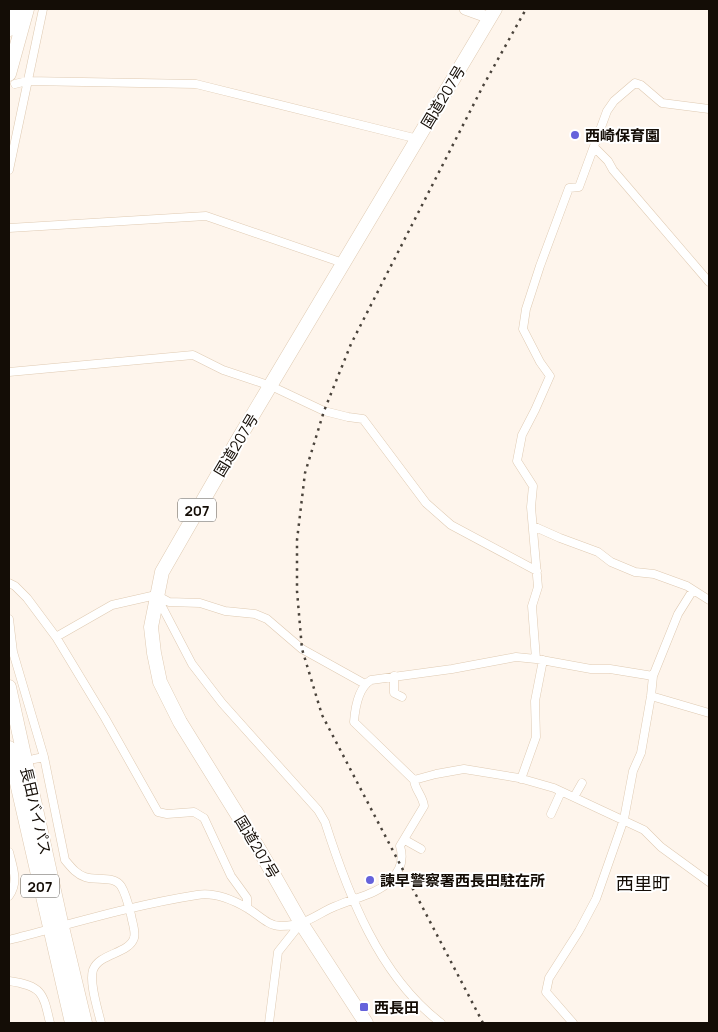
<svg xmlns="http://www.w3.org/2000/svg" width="718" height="1032" font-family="Manrope,'Noto Sans JP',sans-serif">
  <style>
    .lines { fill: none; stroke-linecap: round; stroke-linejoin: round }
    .street-casing { stroke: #dfcab2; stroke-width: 9 }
    .secondary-casing { stroke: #dfcab2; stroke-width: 12 }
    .highway-casing { stroke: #dfcab2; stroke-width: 15 }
    .street { stroke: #fff; stroke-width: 8 }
    .secondary { stroke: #fff; stroke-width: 11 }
    .highway { stroke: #fff; stroke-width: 14 }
    .rail { stroke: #4a433b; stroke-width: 2.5; stroke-dasharray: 2.5 5; stroke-linecap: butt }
    .poi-dot { fill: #6562db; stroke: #fff; stroke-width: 2 }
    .labels { text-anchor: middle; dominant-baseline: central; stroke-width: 4; stroke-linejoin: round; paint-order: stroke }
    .shield { fill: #fff; stroke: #5a5651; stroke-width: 1 }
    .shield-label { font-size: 14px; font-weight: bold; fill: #140d06 }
    .street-label { font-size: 15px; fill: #140d06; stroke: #fff }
    .poi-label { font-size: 15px; font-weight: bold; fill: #140d06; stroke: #fff; text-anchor: start }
    .quarter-label { font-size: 18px; fill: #140d06; stroke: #fff }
  </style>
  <rect width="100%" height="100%" fill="#fef5ec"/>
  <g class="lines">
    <defs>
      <path id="street" d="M15 84 27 81 196 84 418 139
        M595 148 608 161 613 170 709 282
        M9 170 43 9
        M9 228 206 216 343 263
        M9 372 193 355 223 370 271 386 324 411 348 417 363 419 426 503 451 525 537 571
        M533 526 560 538 598 552 611 562 635 572 654 574 687 586 709 600
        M9 583 15 586 27 598 56 637 105 718 158 812 167 814 194 812 204 818 231 876 247 898V908
        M157 597 192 664 222 703 318 810 325 822C348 894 379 976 441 1023
        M9 619 13 652 44 757 65 860C71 867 76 874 85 877 95 881 114 875 121 886 126 894 129 907 131 915 132 922 136 931 134 938 129 954 99 953 93 970 89 983 98 1010 101 1023
        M56 637 112 605 156 595 169 602 200 603 225 611 255 614 267 619 302 649 365 684
        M536 659 532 606 538 587 531 507 533 486 517 461 522 435 535 410 550 376 540 362 523 329 526 309 540 266 569 188 579 187 607 111 614 101 635 83 641 85 662 103 709 109
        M394 676V693L402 697
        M651 696 709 713
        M34 759 44 757
        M521 779 536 737 535 701 543 660
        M414 780 436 774 464 769 519 778 554 788 644 830 661 847 709 882
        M574 797 582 783
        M551 814 561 792
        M405 840 421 849
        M9 852C13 868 19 882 9 896
        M9 940C71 924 133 905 197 895 214 892 233 900 247 908 258 914 268 926 280 926 287 926 296 925 303 922 313 919 325 910 336 906 354 898 378 894 391 880 401 870 404 859 400 846L424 806C423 796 415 790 414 780L354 722C355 708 358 688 371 680L452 669 516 657 536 659 591 669H610L653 676
        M9 981C42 986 43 992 50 1023
        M269 1023 278 952 301 923
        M573 1023 546 992 549 978 579 931 596 899 624 819 633 771 641 753 651 696 653 676 678 614 693 590"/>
      <path id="secondary" d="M465 9 490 18"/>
      <path id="highway" d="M9 29 15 9
        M9 74 27 9
        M9 687 62 927 85 1023
        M9 748 72 1023
        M366 1023 301 923 260 851 180 722 160 682 154 653 151 627 162 572 239 438 495 9"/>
    </defs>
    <use href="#street" class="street-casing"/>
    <use href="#secondary" class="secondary-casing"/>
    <use href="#highway" class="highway-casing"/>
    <use href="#street" class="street"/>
    <use href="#secondary" class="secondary"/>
    <use href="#highway" class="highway"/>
    <path class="rail" d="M483 1023 322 715 302 649 297 591V540L305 473 324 411 351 344 483 86 526 9"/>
  </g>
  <g class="poi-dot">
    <circle cx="575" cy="135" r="5"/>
    <circle cx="370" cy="880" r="5"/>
    <rect x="359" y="1002" width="10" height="10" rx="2.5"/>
  </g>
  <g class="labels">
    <g class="shield">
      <rect x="178" y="498.5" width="38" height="23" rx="4"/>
      <rect x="21" y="874.5" width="38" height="23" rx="4"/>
    </g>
    <g class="shield-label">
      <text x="197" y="510">207</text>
      <text x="40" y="886">207</text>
    </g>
    <g class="street-label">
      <text transform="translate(443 97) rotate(-59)">国道207号</text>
      <text transform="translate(236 445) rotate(-59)">国道207号</text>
      <text transform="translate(36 811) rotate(77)">長田バイパス</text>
      <text transform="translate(257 847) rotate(59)">国道207号</text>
    </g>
    <g class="poi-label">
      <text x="585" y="135">西崎保育園</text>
      <text x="380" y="880">諫早警察署西長田駐在所</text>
      <text x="374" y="1007">西長田</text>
    </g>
    <g class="quarter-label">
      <text x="643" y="883">西里町</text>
    </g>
  </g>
  <rect width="718" height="1032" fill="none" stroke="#140d06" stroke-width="20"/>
</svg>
